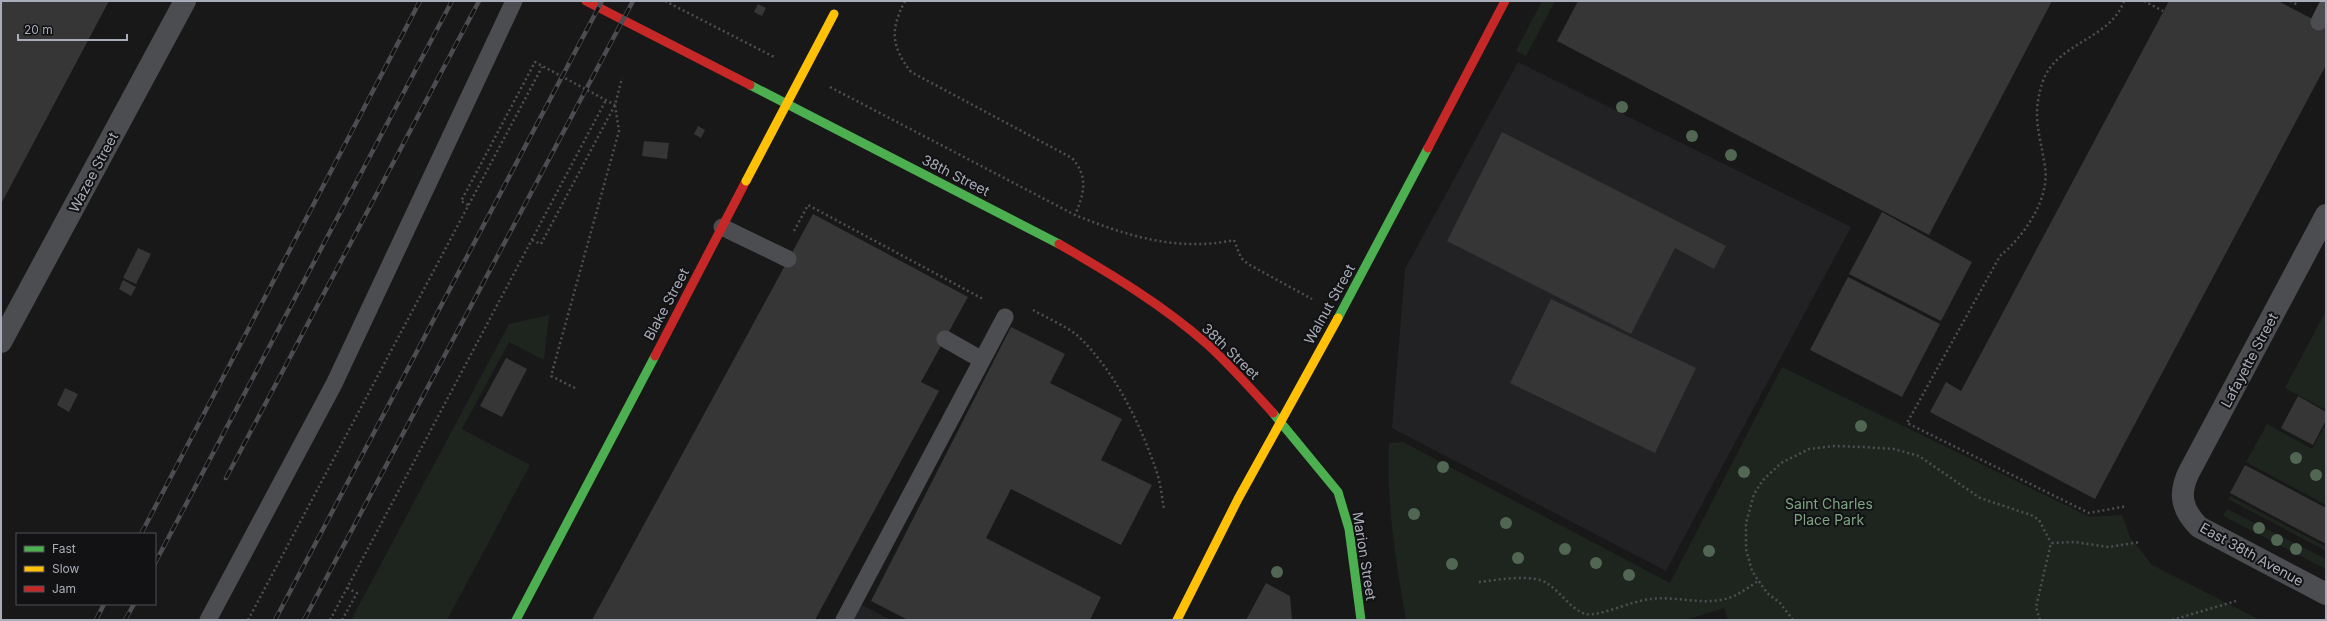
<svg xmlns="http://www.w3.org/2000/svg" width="2327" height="621" font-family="Inter,sans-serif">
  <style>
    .built { fill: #222224 }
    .green { fill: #1e251f }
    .building { fill: #363637 }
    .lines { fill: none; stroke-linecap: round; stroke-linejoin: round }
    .path { stroke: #4e4f53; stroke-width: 2.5; stroke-dasharray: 2 3; stroke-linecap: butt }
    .lane { stroke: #4c4d51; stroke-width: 17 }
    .street { stroke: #4c4d51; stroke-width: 22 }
    .fast { stroke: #4caf50; stroke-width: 9 }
    .slow { stroke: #ffc107; stroke-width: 9 }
    .jam { stroke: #c62828; stroke-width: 9 }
    .rail-casing { stroke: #4c4d50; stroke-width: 4.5 }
    .rail { stroke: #121214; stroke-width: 3; stroke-dasharray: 9; stroke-linecap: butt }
    .slow-bridge { stroke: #ffc107; stroke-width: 9 }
    .tree { fill: #516653 }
    .labels { text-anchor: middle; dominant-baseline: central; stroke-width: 4; stroke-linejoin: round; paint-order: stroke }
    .street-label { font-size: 14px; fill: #a9adb9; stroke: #121214 }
    .park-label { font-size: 14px; fill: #7fa583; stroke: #121214 }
  </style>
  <rect width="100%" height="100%" fill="#181818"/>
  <path class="built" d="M1518 62 1851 227 1666 571 1392 428 1405 269Z
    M858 603 891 620H850Z"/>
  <path class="green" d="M1542 1H1555L1526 56 1516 51Z
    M2326 311V410L2285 388Z
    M549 315 544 360 509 342 462 429 530 465 447 620H351L509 324Z
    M1782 367 2090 517 2122 515 2130 537 2152 565 2260 620H1728L1724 608 1685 620H1406C1396 562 1386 503 1389 443L1403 442 1670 583Z
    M2267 424 2312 449 2326 424V505L2246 462Z
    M2230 496 2326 547V551L2228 499Z
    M2227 509 2326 559V569L2223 516Z"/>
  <path class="building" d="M1 1H109L1 204Z
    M1578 1H2052L1929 235 1557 41Z
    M2169 1H2278L2326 26V65L2095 499 1930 412 1946 382 1961 391Z
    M758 4 766 8 762 16 754 12Z
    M698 126 705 130 701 138 694 134Z
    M1502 132 1726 246 1714 269 1675 248 1631 334 1447 241Z
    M644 141 669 143 667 159 642 156Z
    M1882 212 1972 262 1941 321 1849 274Z
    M813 214 968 297 921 382 939 391 815 620H592Z
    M138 248 151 254 136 284 123 278Z
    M1848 277 1940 324 1902 397 1810 350Z
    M123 280 136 287 131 296 119 289Z
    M1551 299 1696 368 1655 453 1510 383Z
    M1011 327 1065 354 1050 383 1122 419 1101 460 1152 485 1121 545 1011 489 986 538 1101 597 1090 620H908L871 601Z
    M506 358 527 369 502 417 480 406Z
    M65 388 78 394 69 412 57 405Z
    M2298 396 2326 412V420L2313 445 2281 428Z
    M2245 465 2326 508V544L2230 493Z
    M1266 583 1290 596 1292 620H1246Z"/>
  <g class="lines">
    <path class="path" d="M665 1 776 58
      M905 1C890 30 891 46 911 72L1072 158C1089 177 1084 194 1075 215
      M2124 1C2110 40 2057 42 2043 81 2031 116 2040 133 2045 167 2050 200 2023 237 2000 256L1907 423 2089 513 2127 506
      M2144 1 2163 11
      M2290 1 2298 5
      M830 87 1075 215C1127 236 1178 252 1234 240L1241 258 1248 264 1312 299
      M468 205 461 201 466 192 535 62 615 105
      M794 231 808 205 983 299
      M532 240 541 244 615 105 622 78
      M1033 310C1047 318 1066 326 1078 336 1115 371 1141 425 1157 473 1161 485 1162 498 1164 509
      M575 388 551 376 619 131 615 105
      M1479 582C1497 580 1534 573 1548 584 1561 592 1571 610 1586 614 1599 617 1634 600 1651 599 1674 596 1697 604 1720 600 1735 598 1746 589 1758 581
      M248 620 542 67
      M330 620 606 100
      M342 620 357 593 347 588
      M1793 620 1780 603 1767 593 1752 571 1746 549V523L1754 494 1763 480 1781 463 1809 449 1834 446 1863 447 1894 449 1919 456 1980 498 2031 515 2039 520 2051 543
      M2040 620 2036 607 2051 543 2075 542 2109 547 2140 542
      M2172 620 2236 601"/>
    <path class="lane" d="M2319 22 2326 8
      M722 227 788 259
      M945 339 982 360
      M208 620 334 384 514 1
      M844 620 1005 317"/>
    <path class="street" d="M2326 215 2189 472C2178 494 2182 510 2199 527L2326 594
      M1 342 185 1"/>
    <path class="fast" d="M750 85 1059 244
      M1338 318 1428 148
      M1273 413 1338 492 1349 529 1361 620
      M516 620 655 356"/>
    <path class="slow" d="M1177 620 1238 499 1338 318"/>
    <path class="jam" d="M586 1 750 85
      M1428 148 1505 1
      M1059 244C1111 274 1163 305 1208 345 1231 366 1252 390 1273 413
      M655 356 746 181"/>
    <defs>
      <path id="rail" d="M226 478 479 1
        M141 534 420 1
        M155 563 452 1
        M96 620 104 604
        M125 620 134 604
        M275 620 602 1
        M304 620 633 1"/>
    </defs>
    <use href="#rail" class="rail-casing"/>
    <use href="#rail" class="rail"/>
    <path class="slow-bridge" d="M746 181 834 14"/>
  </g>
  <g class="tree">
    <circle cx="1622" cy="107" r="6"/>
    <circle cx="1692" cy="136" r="6"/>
    <circle cx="1731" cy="155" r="6"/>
    <circle cx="1861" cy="426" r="6"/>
    <circle cx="2296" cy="458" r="6"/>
    <circle cx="1443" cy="467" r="6"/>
    <circle cx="1744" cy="472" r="6"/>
    <circle cx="2316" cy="475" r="6"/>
    <circle cx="1414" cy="514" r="6"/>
    <circle cx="1506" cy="523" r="6"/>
    <circle cx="2259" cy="528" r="6"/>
    <circle cx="2277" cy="540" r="6"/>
    <circle cx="1565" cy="549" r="6"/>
    <circle cx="2296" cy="549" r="6"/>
    <circle cx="1709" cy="551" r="6"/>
    <circle cx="1518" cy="558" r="6"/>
    <circle cx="1596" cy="563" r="6"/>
    <circle cx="1452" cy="564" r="6"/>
    <circle cx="1277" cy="572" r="6"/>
    <circle cx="1629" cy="575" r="6"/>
  </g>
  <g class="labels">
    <g class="street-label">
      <text transform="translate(93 172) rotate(-62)">Wazee Street</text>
      <text transform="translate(956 175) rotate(27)">38th Street</text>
      <text transform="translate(666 304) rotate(-62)">Blake Street</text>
      <text transform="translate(1329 304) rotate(-61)">Walnut Street</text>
      <text transform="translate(1231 351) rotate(44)">38th Street</text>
      <text transform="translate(2249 360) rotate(-62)">Lafayette Street</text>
      <text transform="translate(2252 554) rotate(29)">East 38th Avenue</text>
      <text transform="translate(1365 556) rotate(81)">Marion Street</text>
    </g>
    <g class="park-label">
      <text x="1829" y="503">Saint Charles<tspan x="1829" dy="16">Place Park</tspan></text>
    </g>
  </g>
  <rect width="2327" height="621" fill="none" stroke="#a9adb9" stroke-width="4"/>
  <rect x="16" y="533" width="140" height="72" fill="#121214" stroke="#4e5056"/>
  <rect x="24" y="546" width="20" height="6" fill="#4caf50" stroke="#4e5056"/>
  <text x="52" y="553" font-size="12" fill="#a9adb9">Fast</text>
  <rect x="24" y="566" width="20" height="6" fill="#ffc107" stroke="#4e5056"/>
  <text x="52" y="573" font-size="12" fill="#a9adb9">Slow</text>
  <rect x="24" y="586" width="20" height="6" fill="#c62828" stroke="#4e5056"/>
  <text x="52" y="593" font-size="12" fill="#a9adb9">Jam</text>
  <path d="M18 34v6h109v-6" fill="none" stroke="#a9adb9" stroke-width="2"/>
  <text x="24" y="34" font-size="12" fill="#a9adb9" stroke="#121214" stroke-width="3" paint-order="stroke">20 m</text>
</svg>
